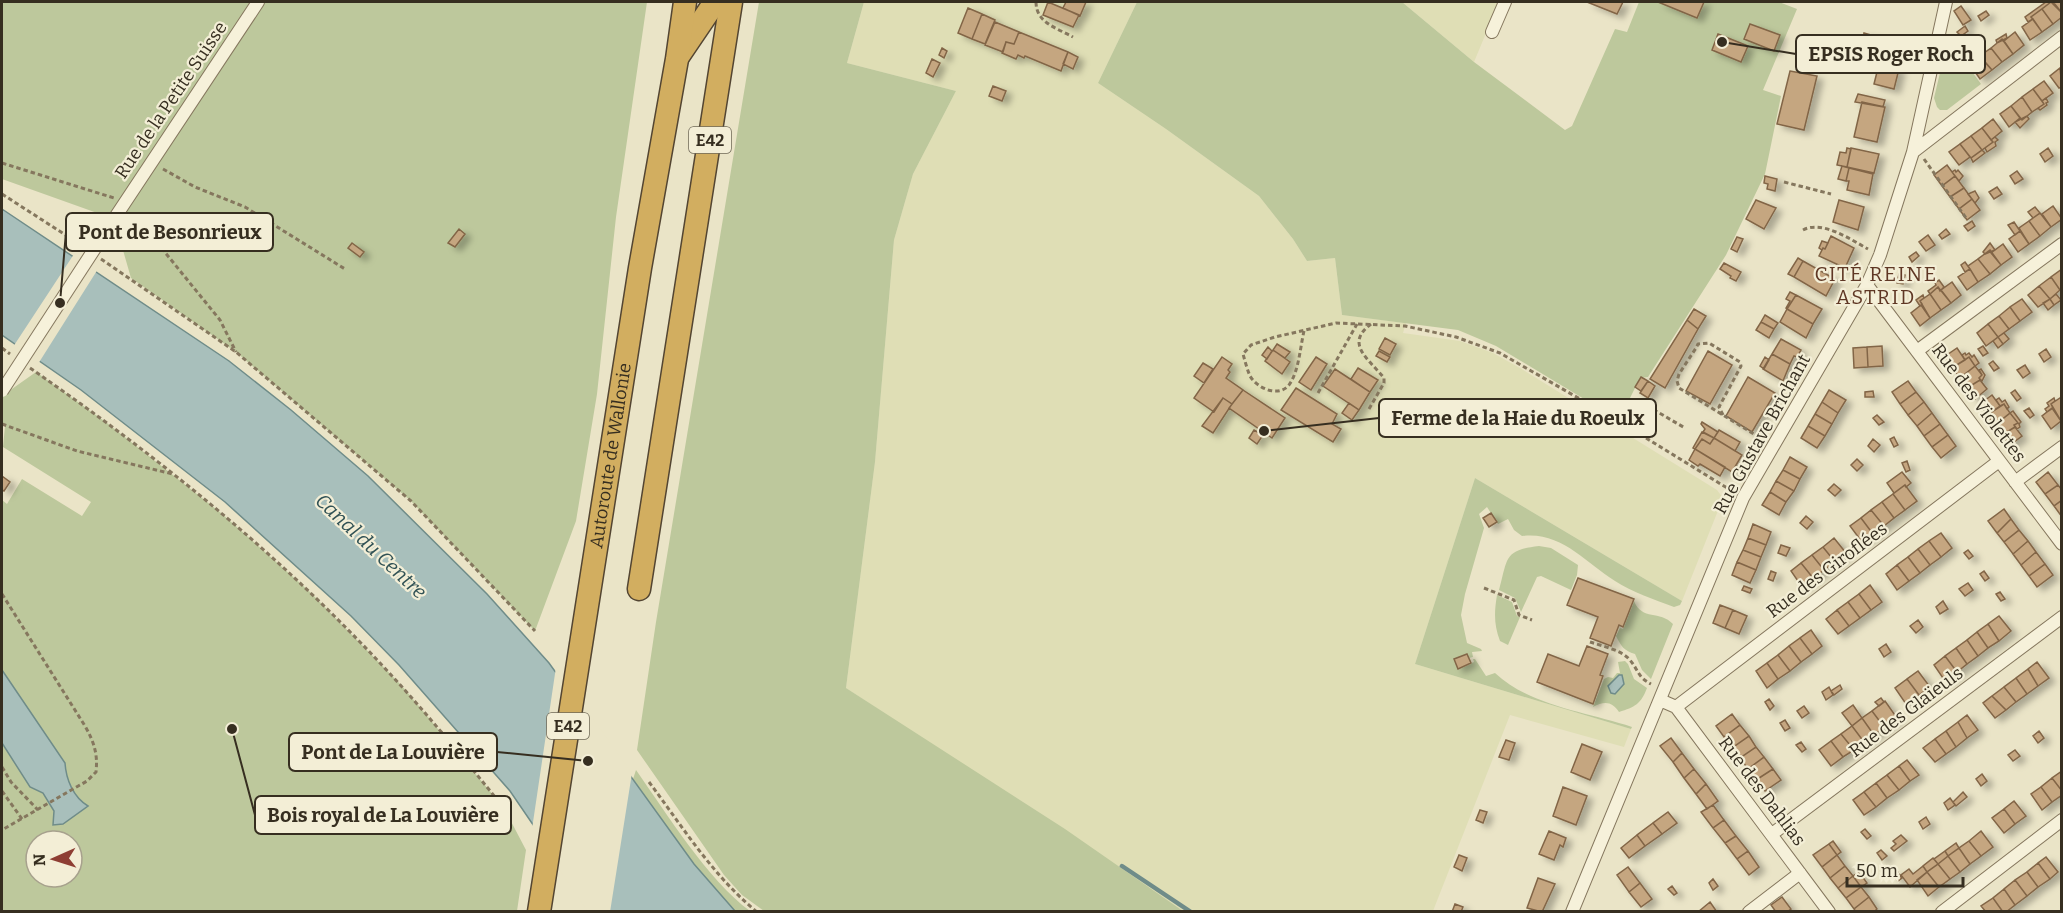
<svg xmlns="http://www.w3.org/2000/svg" width="2063" height="913" font-family="Bitter,serif">
  <style>
    .farmland { fill: #dfdeb5 }
    .green { fill: #bdc89c; fill-rule: evenodd }
    .water { fill: #a8bfbb; stroke: #6f8c89; stroke-width: 1.5 }
    .pier { fill: #eae4c7 }
    .lines { fill: none; stroke-linecap: round; stroke-linejoin: round }
    .stream { stroke: #6f8c89; stroke-width: 4.5 }
    .building { fill: #c5a680; stroke: #826546; stroke-width: 1.5; filter: url(#shadow) }
    .street-casing { stroke: #85775e; stroke-width: 14 }
    .highway-casing { stroke: #534532; stroke-width: 25 }
    .path { stroke: #85775e; stroke-width: 3; stroke-dasharray: 4.5 3; stroke-linecap: butt }
    .street { stroke: #f6f1da; stroke-width: 12 }
    .highway { stroke: #d2ae60; stroke-width: 22 }
    .street-bridge-casing { stroke: #85775e; stroke-width: 14; stroke-linecap: butt }
    .street-bridge { stroke: #f6f1da; stroke-width: 12 }
    .labels { text-anchor: middle; dominant-baseline: central; stroke-width: 4.5; stroke-linejoin: round; paint-order: stroke }
    .shield { fill: #f3eed6; stroke: #6f6857; stroke-width: 1.5 }
    .shield-label { font-size: 16px; font-weight: bold; fill: #362e20 }
    .street-label { font-size: 18px; fill: #362e20; stroke: #f3eed6 }
    .neighbourhood-label { font-size: 20px; letter-spacing: 1.5px; fill: #5f3724; stroke: #f3eed6 }
    .water-label { font-size: 20px; font-style: italic; fill: #315255; stroke: #f3eed6 }
    .leader { fill: none; stroke: #362e20; stroke-width: 2 }
    .callout-dot { fill: #362e20; stroke: #f3eed6; stroke-width: 2 }
    .callout { fill: #f3eed6; stroke: #362e20; stroke-width: 2 }
    .callout-label { font-size: 20px; text-anchor: middle; font-weight: bold; fill: #362e20 }
  </style>
  <defs>
    <filter id="shadow"><feDropShadow dx="6" dy="4" stdDeviation="3" flood-color="#0004"/></filter>
  </defs>
  <rect width="100%" height="100%" fill="#eae4c7"/>
  <path class="farmland" d="M864 2H1137L1098 83 1166 129 1259 196 1293 239 1307 261 1335 258 1342 315 1406 323 1403 333 1460 341 1493 353 1520 368 1717 490 1723 498 1682 601 1475 478 1415 664 1631 729 1624 747 1510 715 1433 911H1183L846 688 875 462 894 240 913 174 956 91 847 63Z
    M1402 2H1499L1474 62Z"/>
  <path class="green" d="M2 2H647L616 217 597 394 576 521 535 631 411 501 236 352 131 278 114 219 2 179Z
    M759 2H864L847 63 956 91 913 174 894 240 875 462 846 688 1065 829 1183 911H764L742 895 724 875 637 750 656 622Z
    M1137 2H1402L1474 62 1565 130 1572 126 1615 29 1627 32 1639 2H1779L1797 9 1763 90 1781 96 1765 174 1726 255 1648 377 1640 378 1619 420 1496 346 1458 330 1342 315 1335 258 1307 261 1293 239 1259 196 1166 129 1098 83Z
    M1948 39 1981 84 1947 110H1940L1937 107 1934 98Z
    M36 372 107 423 221 513 310 592 402 686 504 808 526 850 517 911H2V500L7 504 22 479 82 516 91 502 3 447 5 426 2 424V396ZM36 841H72V877H36Z
    M1475 478 1682 601 1680 605 1674 607C1655 600 1632 592 1615 581 1585 562 1561 531 1522 536L1514 530 1508 519 1498 524 1487 507 1479 514 1484 528 1465 594 1461 615 1467 643 1481 649 1482 651 1472 652 1473 657 1469 658 1467 654 1454 659 1458 669 1474 662 1473 659H1475L1486 676 1495 673C1530 706 1587 712 1632 727L1631 729 1415 664Z
    M1539 546 1551 548 1578 565 1577 575 1571 590 1541 576 1537 577 1521 612 1515 598 1499 590C1508 559 1503 550 1539 546Z
    M1497 595 1512 602 1517 616 1520 617 1508 645 1500 641C1494 625 1494 613 1497 595Z
    M1634 601C1642 621 1660 610 1673 624L1651 679 1642 670 1635 654C1624 651 1621 646 1616 636L1620 628 1623 629Z
    M1625 661 1628 664 1634 679 1647 688C1641 704 1635 707 1619 712 1612 701 1604 701 1593 707L1604 679 1608 677 1613 678 1617 673H1620L1618 662Z
    M636 770C667 814 707 879 750 911H735L730 908 694 864 633 779Z"/>
  <path class="water" d="M2 209 229 361 291 410 368 476 487 594 549 663 694 864 735 911H592L510 791 399 665 351 616 225 502 81 390 2 335Z
    M2 670 65 763C66 779 73 797 88 806L63 824 53 825 54 811 43 793 30 787 2 743Z
    M1619 675H1622L1624 684 1615 694 1611 693 1608 686Z"/>
  <path class="pier" d="M74 254 98 269 38 364 13 347Z
    M556 667 632 773 610 912H588L532 829Z"/>
  <g class="lines">
    <path class="stream" d="M1122 866 1191 912"/>
  </g>
  <path class="building" d="M1048 2 1079 15 1073 27 1043 15Z
    M1066 2H1086L1080 16 1063 8Z
    M1587 2H1623L1617 14Z
    M1658 2H1704L1697 18Z
    M2046 2H2051L2031 17 2033 19 2028 22 2025 17Z
    M2051 2 2062 13V17L2053 24 2042 9Z
    M2055 2H2062V13L2054 3Z
    M1961 6 1971 20 1963 25 1954 11Z
    M968 8 982 14 972 39 958 33Z
    M2042 9 2053 24 2042 32 2031 17Z
    M1986 11 1989 15 1981 21 1978 16Z
    M982 14 995 20 985 44 972 39Z
    M2033 19 2042 32 2030 40 2022 27Z
    M995 22 1019 32 1014 44 1006 42 1003 52 985 45Z
    M1750 24 1780 35 1774 51 1744 39Z
    M1965 26 1968 31 1961 36 1957 32Z
    M1019 32 1068 52 1061 71 1025 56 1024 58 1018 55 1016 59 1002 53 1006 42 1014 44Z
    M2015 32 2024 45 2013 54 2004 41Z
    M1864 33 1878 37 1875 55 1861 52Z
    M1718 34 1748 46 1741 62 1712 50Z
    M2006 34 2007 38 1997 43 1996 40Z
    M2002 39 2013 54 2002 62 1991 48Z
    M942 48 947 51 944 58 939 55Z
    M1991 48 2002 62 1992 70 1980 56Z
    M1068 52 1078 57 1073 69 1063 64Z
    M1981 58 1992 70 1980 79 1971 66Z
    M932 59 940 63 933 77 926 73Z
    M1879 64 1899 69 1894 89 1874 84Z
    M2060 68 2062 87 2059 88 2050 76Z
    M1790 71 1817 76 1804 130 1777 124Z
    M2044 81 2053 93 2042 101 2033 89Z
    M993 86 1006 91 1002 101 989 96Z
    M2033 89 2044 104 2032 112 2022 97Z
    M1858 94 1885 100 1883 107 1855 102Z
    M2022 97 2032 112 2022 120 2011 106Z
    M2046 98 2048 102 2046 103 2047 105 2040 110 2038 108 2044 104 2042 101Z
    M1862 102 1885 107 1877 142 1854 137Z
    M2011 106 2020 118 2009 127 2000 114Z
    M2027 116 2029 119 2020 128 2015 122Z
    M1993 119 2002 131 1991 140 1982 128Z
    M1982 128 1993 142 1982 150 1971 136Z
    M1971 136 1982 150 1971 158 1960 144Z
    M1995 137 1998 140 1995 142 1996 146 1987 152 1985 148 1993 142 1991 140Z
    M1960 144 1970 157 1959 165 1949 152Z
    M1847 148 1851 149 1847 167 1837 165 1840 152 1846 153Z
    M1851 148 1879 154 1874 173 1847 167Z
    M2048 148 2053 156 2045 162 2040 154Z
    M1982 150 1985 153 1973 162 1971 158Z
    M1947 165 1955 176 1942 186 1934 175Z
    M1842 166 1849 168 1846 181 1838 179Z
    M1849 168 1873 174 1869 195 1847 190 1849 181H1846Z
    M1955 170 1956 172 1958 170 1963 176 1959 181 1952 172Z
    M2017 171 2023 179 2015 184 2010 176Z
    M1765 176 1777 179 1775 191 1767 189 1768 184 1764 183Z
    M1955 176 1964 188 1950 197 1942 186Z
    M1997 187 2002 194 1994 199 1989 192Z
    M1964 188 1972 199 1959 209 1950 197Z
    M1975 191 1979 198 1975 203 1968 194Z
    M1972 199 1980 210 1967 220 1959 209Z
    M1756 200 1776 208 1764 229 1746 219Z
    M1839 200 1864 207 1858 230 1833 222Z
    M2053 206 2062 219 2051 227 2042 214Z
    M2035 207 2040 213 2033 218 2028 212Z
    M2040 213 2051 227 2040 236 2029 221Z
    M1972 221 1975 226 1968 231 1964 226Z
    M2029 221 2040 236 2029 244 2019 228Z
    M2014 222 2020 231 2015 235 2008 225Z
    M459 229 465 234 455 247 448 243Z
    M1946 229 1950 234 1942 239 1939 235Z
    M2020 231 2029 244 2018 252 2009 239Z
    M1928 235 1935 245 1926 251 1919 242Z
    M1831 236 1854 248 1845 268 1819 256 1823 248 1825 249Z
    M1737 237 1743 239 1737 252 1731 249Z
    M1822 241 1828 243 1825 249 1823 248 1822 250 1819 248Z
    M352 243 364 252 360 257 348 248Z
    M1990 243 1995 250 1985 254 1983 252Z
    M2003 244 2012 257 2001 265 1991 253Z
    M1990 250 2001 265 1990 274 1978 259Z
    M1916 252 1919 256 1912 262 1909 257Z
    M1798 258 1803 261 1794 277 1788 274Z
    M1978 259 1990 274 1978 282 1968 266Z
    M1803 261 1835 279 1826 296 1794 277Z
    M1965 262 1970 269 1965 272 1961 265Z
    M1724 263 1741 272 1736 281 1730 278 1731 276 1720 269Z
    M1970 269 1978 282 1967 290 1958 277Z
    M2062 269V289L2060 290 2051 277Z
    M1899 274 1905 275 1903 284 1897 283Z
    M2051 277 2060 290 2050 299 2039 286Z
    M1939 280 1944 287 1940 291 1938 287 1930 294 1928 291 1936 285 1935 283Z
    M1952 282 1961 295 1951 303 1941 290Z
    M2039 286 2050 299 2038 307 2028 295Z
    M1938 287 1951 303 1941 310 1930 294Z
    M1790 292 1796 295 1787 309 1786 308 1790 301 1786 299Z
    M1930 294 1941 310 1930 318 1920 301Z
    M2056 294 2061 300 2054 305 2050 299Z
    M1796 295 1822 309 1813 324 1787 309Z
    M1923 295 1924 298 1920 301 1922 304 1920 306 1916 300Z
    M2022 299 2032 312 2020 321 2010 307Z
    M2050 299 2054 305 2048 310 2043 303Z
    M1921 305 1930 318 1920 326 1911 313Z
    M2010 307 2020 321 2009 329 1999 316Z
    M1694 309 1706 316 1698 329 1687 320Z
    M1787 309 1813 324 1806 338 1780 322Z
    M1765 315 1778 323 1774 329 1761 322Z
    M1999 316 2009 329 1998 337 1988 324Z
    M1687 320 1698 329 1665 388 1650 379Z
    M1761 322 1774 329 1769 338 1756 330Z
    M1988 324 1998 337 1986 346 1977 333Z
    M2004 333 2009 339 2003 344 1998 337Z
    M1998 337 2003 344 1998 348 1993 341Z
    M1385 338 1396 344 1390 355 1379 349Z
    M1781 339 1801 350 1797 357 1794 356 1790 364 1772 354Z
    M1277 344 1290 352 1285 358 1273 350Z
    M1882 346 1883 366 1868 367 1867 347Z
    M1983 346 1988 353 1983 356 1978 349Z
    M1268 347 1272 351 1267 359 1262 355Z
    M1867 347 1868 367 1854 368 1853 348Z
    M1957 348 1965 360 1952 368 1944 357Z
    M2046 349 2051 357 2044 362 2039 354Z
    M1273 350 1290 362 1282 374 1265 361Z
    M1379 351 1390 357 1387 362 1376 356Z
    M1708 351 1732 365 1710 404 1686 391Z
    M1965 353 1966 355 1969 353 1972 357 1974 355 1979 363 1975 366 1969 357 1965 360 1962 355Z
    M1772 354 1790 364 1783 381 1763 369Z
    M1222 357 1232 364 1228 370 1230 372 1226 378 1243 390 1232 404 1223 398 1214 412 1194 398Z
    M1316 357 1327 364 1311 390 1299 382Z
    M1765 357 1769 360 1764 369 1760 366Z
    M1969 357 1975 366 1960 378 1952 368Z
    M1993 361 1999 368 1994 371 1989 364Z
    M1203 363 1213 369 1204 383 1194 376Z
    M2025 365 2030 373 2023 378 2017 370Z
    M1975 366 1982 375 1979 378 1980 380 1967 388 1960 378Z
    M1358 368 1378 380 1370 392 1351 379Z
    M1335 369 1370 392 1359 410 1323 386Z
    M1981 369 1985 375 1982 381 1979 378 1982 375 1979 370Z
    M1641 377 1648 381 1641 391 1635 387Z
    M1748 377 1775 393 1752 432 1726 416Z
    M1980 380 1987 389 1975 399 1967 388Z
    M1648 381 1655 386 1648 398 1640 393Z
    M1908 381 1916 392 1900 404 1892 392Z
    M1296 388 1337 414 1332 424 1341 429 1333 442 1281 410Z
    M1243 390 1285 418 1272 438 1229 408Z
    M1829 390 1846 400 1838 413 1822 402Z
    M2015 390 2021 398 2017 401 2011 393Z
    M1873 391 1874 397H1865V392Z
    M1916 392 1924 402 1908 415 1900 404Z
    M1992 395 2000 406 1987 415 1980 404Z
    M1223 398 1232 404 1213 433 1202 426Z
    M1999 398 2002 402 2005 400 2009 407 2007 409 2004 404 2000 406 1996 400Z
    M2054 398 2055 401 2051 404 2053 408 2047 412 2045 409 2049 406 2047 403Z
    M2060 398 2062 400 2061 421 2051 404Z
    M1822 402 1838 413 1832 424 1815 414Z
    M1924 402 1932 413 1917 426 1908 415Z
    M1349 403 1359 410 1352 420 1342 413Z
    M2004 404 2010 413 1995 425 1987 415Z
    M2029 408 2034 415 2030 418 2024 411Z
    M2052 408 2061 421 2051 429 2042 416Z
    M2013 411 2021 422 2019 424 2020 427 2017 429 2014 425 2018 423 2010 413Z
    M1932 413 1940 424 1924 436 1917 426Z
    M2010 413 2018 423 2014 425 2015 427 2002 435 1995 425Z
    M1815 414 1832 424 1825 436 1808 426Z
    M1877 415 1884 422 1879 425 1873 418Z
    M1702 422 1718 432 1714 438 1703 432 1705 429 1701 424Z
    M1940 424 1948 435 1932 447 1924 436Z
    M1808 426 1825 436 1817 448 1801 438Z
    M2015 427 2022 436 2010 445 2002 435Z
    M1254 430 1263 435 1257 444 1249 438Z
    M1719 430 1740 442 1735 451 1714 438Z
    M1702 432 1714 438 1710 444 1702 439 1695 449 1693 448Z
    M1948 435 1956 446 1941 458 1932 447Z
    M1894 437 1898 445 1894 447 1890 439Z
    M1714 438 1742 455 1732 472 1695 449 1702 439 1710 444Z
    M1873 439 1880 445 1874 452 1868 446Z
    M1695 449 1725 467 1720 476 1700 464 1698 466 1689 460Z
    M1790 457 1807 467 1800 479 1783 470Z
    M1857 459 1863 465 1857 471 1851 465Z
    M1907 461 1910 470 1906 472 1902 463Z
    M1783 470 1800 479 1794 491 1776 481Z
    M1902 472 1911 483 1906 487 1905 485 1894 493 1887 483Z
    M2048 472 2058 485 2045 494 2036 482Z
    M2 476 10 482 4 491 2 490Z
    M1776 481 1794 491 1786 502 1770 492Z
    M1834 484 1841 490 1835 496 1828 490Z
    M1905 485 1917 501 1905 510 1893 494Z
    M2058 485 2062 490V500L2054 506 2045 494Z
    M1770 492 1786 502 1779 515 1762 505Z
    M1893 494 1905 510 1894 518 1882 502Z
    M2062 500V517L2054 506Z
    M1882 502 1894 518 1884 526 1871 510Z
    M2004 509 2011 519 1997 533 1988 521Z
    M1871 510 1884 526 1873 534 1861 518Z
    M1491 513 1497 522 1489 527 1483 518Z
    M1806 516 1813 522 1807 529 1800 523Z
    M1861 518 1873 534 1862 542 1850 526Z
    M2011 519 2019 530 2004 542 1997 533Z
    M1753 524 1771 532 1766 545 1748 538Z
    M2019 530 2028 541 2013 554 2004 542Z
    M1941 533 1952 548 1941 557 1929 541Z
    M1748 538 1766 545 1761 557 1743 550Z
    M1834 538 1846 553 1835 562 1823 547Z
    M1929 541 1941 557 1930 565 1918 549Z
    M2028 541 2036 552 2021 565 2013 554Z
    M1781 545 1790 548 1786 556 1778 553Z
    M1823 547 1835 562 1824 570 1812 555Z
    M1918 549 1930 565 1920 573 1908 557Z
    M1743 550 1761 557 1756 570 1737 562Z
    M1968 550 1973 556 1969 559 1964 553Z
    M2036 552 2045 564 2029 576 2021 565Z
    M1812 555 1824 570 1813 578 1801 563Z
    M1908 557 1920 573 1909 581 1897 565Z
    M1737 562 1756 570 1750 583 1732 575Z
    M1801 563 1813 578 1802 587 1791 571Z
    M2045 564 2053 575 2037 587 2029 576Z
    M1897 565 1909 581 1897 590 1886 574Z
    M1771 571 1776 573 1773 581 1768 579Z
    M1984 571 1989 578 1985 581 1980 574Z
    M1578 578 1634 599 1623 627 1619 625 1611 646 1590 638 1598 617 1567 605Z
    M1968 583 1973 590 1965 596 1959 589Z
    M1870 585 1882 602 1871 610 1859 594Z
    M1744 586 1752 589 1750 593 1742 590Z
    M2000 592 2005 599 2001 601 1996 594Z
    M1859 594 1871 610 1860 618 1848 602Z
    M1943 601 1948 609 1940 614 1936 607Z
    M1848 602 1860 618 1849 626 1837 610Z
    M1720 605 1733 610 1725 628 1713 623Z
    M1733 610 1747 616 1739 634 1725 628Z
    M1837 610 1849 626 1838 634 1826 619Z
    M1999 616 2011 631 1999 641 1988 624Z
    M1918 620 1923 627 1916 633 1910 626Z
    M1988 624 1999 641 1988 648 1977 632Z
    M1811 630 1822 646 1812 654 1800 638Z
    M1977 632 1988 648 1978 656 1967 640Z
    M1800 638 1812 654 1801 662 1789 646Z
    M1967 640 1978 656 1967 664 1956 648Z
    M1886 644 1891 652 1884 657 1879 649Z
    M1587 646 1608 654 1600 675 1603 676 1593 704 1537 682 1548 654 1579 666Z
    M1789 646 1801 662 1790 671 1778 655Z
    M1956 648 1967 664 1957 672 1945 656Z
    M1467 654 1471 663 1458 669 1454 659Z
    M1778 655 1790 671 1778 679 1767 663Z
    M1945 656 1957 672 1945 681 1934 665Z
    M2037 662 2049 678 2038 686 2028 669Z
    M1767 663 1778 679 1767 688 1756 671Z
    M2028 669 2038 686 2027 694 2016 678Z
    M1918 671 1930 687 1919 695 1907 679Z
    M2016 678 2027 694 2016 702 2004 687Z
    M1907 679 1919 695 1906 704 1895 688Z
    M1840 685 1842 689 1834 695 1831 691Z
    M1829 687 1833 695 1826 700 1822 692Z
    M2004 687 2016 702 2006 710 1992 696Z
    M1992 696 2006 710 1995 718 1983 703Z
    M1881 698 1884 702 1879 706 1875 702Z
    M1769 699 1774 706 1770 710 1765 702Z
    M1885 701 1897 718 1884 727 1872 711Z
    M1853 705 1862 718 1852 726 1842 713Z
    M1804 706 1809 713 1802 718 1797 711Z
    M1872 711 1884 727 1874 735 1862 718Z
    M1732 714 1740 725 1724 737 1716 726Z
    M1967 715 1978 730 1967 738 1958 722Z
    M1862 718 1874 735 1864 742 1852 726Z
    M1785 720 1790 728 1785 731 1780 723Z
    M1958 722 1967 738 1956 747 1946 731Z
    M1740 725 1749 736 1732 748 1724 737Z
    M1852 726 1864 742 1854 750 1841 734Z
    M1946 731 1956 747 1946 754 1935 739Z
    M2039 731 2044 738 2038 743 2033 736Z
    M1841 734 1854 750 1843 757 1831 741Z
    M1749 736 1756 747 1740 758 1732 748Z
    M1671 738 1682 753 1673 762 1660 746Z
    M1935 739 1946 754 1935 762 1923 748Z
    M1506 740 1515 743 1509 760 1499 757Z
    M1831 741 1843 757 1831 766 1819 750Z
    M1801 742 1806 749 1802 752 1796 745Z
    M1582 744 1602 752 1590 780 1571 772Z
    M1756 747 1764 757 1748 769 1740 758Z
    M2015 750 2020 756 2013 761 2008 755Z
    M1682 753 1694 769 1684 778 1673 762Z
    M1764 757 1773 769 1756 780 1748 769Z
    M1907 760 1919 775 1910 781 1899 766Z
    M1899 766 1910 781 1899 790 1887 775Z
    M1694 769 1706 784 1696 794 1684 778Z
    M1773 769 1781 780 1765 791 1756 780Z
    M2062 771V791L2052 778Z
    M1982 774 1987 781 1981 786 1976 779Z
    M1887 775 1899 790 1887 798 1876 783Z
    M2052 778 2062 791V795L2052 802 2041 787Z
    M1876 783 1887 798 1876 807 1864 792Z
    M1706 784 1718 801 1707 809 1696 794Z
    M1563 787 1587 796 1576 825 1553 816Z
    M2041 787 2052 802 2042 810 2031 794Z
    M1864 792 1876 807 1864 815 1853 800Z
    M1963 792 1967 797 1956 806 1953 802Z
    M1950 798 1955 805 1948 810 1944 803Z
    M2014 801 2026 816 2015 824 2004 809Z
    M1713 805 1724 820 1713 828 1701 812Z
    M2004 809 2015 824 2004 833 1992 818Z
    M1480 810 1487 812 1483 823 1476 820Z
    M1668 812 1677 823 1662 834 1653 823Z
    M1926 817 1930 824 1923 829 1919 822Z
    M1724 820 1736 836 1725 843 1713 828Z
    M1653 823 1662 834 1645 846 1637 835Z
    M1865 829 1871 836 1867 839 1861 832Z
    M1549 831 1566 838 1563 847 1560 845 1554 860 1539 854Z
    M1981 831 1993 847 1981 856 1969 841Z
    M1637 835 1645 846 1629 858 1621 848Z
    M1901 835 1907 841 1894 851 1891 848 1896 844 1893 841Z
    M1736 836 1748 851 1737 859 1725 843Z
    M1833 841 1841 852 1837 855 1829 844Z
    M1969 841 1981 856 1970 864 1959 848Z
    M1956 843 1959 848 1948 856 1945 851Z
    M1829 844 1837 855 1822 867 1813 855Z
    M1959 848 1970 864 1960 872 1948 856Z
    M1881 850 1887 856 1882 860 1877 853Z
    M1748 851 1759 867 1749 875 1737 859Z
    M1945 851 1948 856 1938 864 1934 859Z
    M1459 855 1467 858 1462 871 1454 867Z
    M1837 855 1845 866 1830 878 1822 867Z
    M1948 856 1960 872 1950 879 1938 864Z
    M2046 857 2058 872 2050 879 2038 863Z
    M1933 858 1938 864 1927 872 1923 866Z
    M2038 863 2050 879 2038 887 2027 872Z
    M1938 864 1950 879 1939 887 1927 872Z
    M1845 866 1853 876 1838 888 1830 878Z
    M1923 866 1927 872 1910 887 1901 875 1909 869 1913 874Z
    M1628 867 1640 883 1629 892 1617 875Z
    M1897 871 1902 878 1898 881 1893 874Z
    M1859 872 1867 883 1861 887 1853 876Z
    M1927 872 1939 887 1928 896 1917 880Z
    M2027 872 2038 887 2027 896 2015 880Z
    M1853 876 1861 887 1846 898 1838 888Z
    M1538 878 1555 884 1542 912 1527 908Z
    M1713 879 1718 886 1713 890 1709 883Z
    M2015 880 2027 896 2015 905 2004 889Z
    M1640 883 1652 899 1641 907 1629 892Z
    M1672 886 1677 893 1674 895 1668 889Z
    M1861 887 1869 897 1854 909 1846 898Z
    M2004 889 2015 905 2006 912H2003L1993 898Z
    M1782 897 1791 909 1787 912H1776L1771 905Z
    M1869 897 1877 909 1874 912H1856L1854 909Z
    M1993 898 2003 912H1986L1981 906Z
    M1710 902 1717 912H1698Z
    M1455 904 1463 907 1461 912H1452Z"/>
  <g class="lines">
    <defs>
      <path id="street" d="M1492 32 1505 2
        M1913 152 2062 37
        M114 219 258 2
        M1867 285 2062 544
        M1917 351 2062 244
        M2015 482 2062 447
        M1660 700 1676 707 1829 912
        M1676 707 1999 461
        M1772 834 2062 617
        M1572 912 1743 498 1867 285 1880 255 1913 152 1946 2
        M1749 912 1800 873
        M1942 912 2062 820"/>
      <g id="highway">
        <path d="M679 55 715 2"/>
        <path d="M639 589 731 2"/>
        <path id="s1" d="M539 912 640 268 677 59 685 2"/>
      </g>
    </defs>
    <use href="#street" class="street-casing"/>
    <use href="#highway" class="highway-casing"/>
    <path class="path" d="M1036 2C1036 23 1057 28 1073 37
      M1924 159 1966 218
      M2 163 114 198
      M163 169 195 187 245 207 345 269
      M1784 182 1831 194
      M2 194 81 245
      M133 213 220 320 236 352
      M1803 230C1822 220 1850 239 1868 249
      M101 259 236 352 411 501 535 631
      M1304 331C1300 348 1299 371 1289 385 1278 398 1257 388 1250 376 1247 369 1245 361 1243 354L1251 345 1275 337 1336 323 1405 326 1456 337 1500 353 1620 422 1732 491
      M2 348 10 354
      M30 368C147 449 259 538 358 640 410 693 457 750 504 808
      M1318 393 1357 324
      M1369 409 1384 383V378C1369 359 1344 344 1371 324
      M1723 415 1719 407 1741 366 1740 362 1709 343 1698 344 1696 348 1679 374 1677 381 1679 388 1762 439
      M2 424 77 451 173 474
      M1631 427C1627 415 1636 406 1649 407L1685 428
      M1484 588 1514 600 1519 615 1532 620
      M2 594 85 726C94 742 98 754 96 772L87 781 2 830
      M1590 642C1602 646 1621 650 1629 659 1639 670 1637 677 1651 684
      M2 767 11 782 38 810
      M649 782C682 826 713 876 757 912
      M2 791 22 819"/>
    <use href="#street" class="street"/>
    <use href="#highway" class="highway"/>
    <defs>
      <path id="street-bridge" d="M2 391 114 219"/>
    </defs>
    <use href="#street-bridge" class="street-bridge-casing"/>
    <use href="#street-bridge" class="street-bridge"/>
  </g>
  <g class="labels">
    <g class="shield">
      <rect x="689" y="127" width="42" height="26" rx="4.5"/>
      <rect x="547" y="713" width="42" height="26" rx="4.5"/>
    </g>
    <g class="shield-label">
      <text x="710" y="140">E42</text>
      <text x="568" y="726">E42</text>
    </g>
    <g class="street-label">
      <text transform="translate(171 100) rotate(-56)">Rue de la Petite Suisse</text>
      <text transform="translate(1979 403) rotate(53)">Rue des Violettes</text>
      <text transform="translate(1762 434) rotate(-61)">Rue Gustave Brichant</text>
      <text stroke="none"><textPath href="#s1" startOffset="462">Autoroute de Wallonie</textPath></text>
      <text transform="translate(1827 570) rotate(-37)">Rue des Giroflées</text>
      <text transform="translate(1906 712) rotate(-37)">Rue des Glaïeuls</text>
      <text transform="translate(1762 791) rotate(53)">Rue des Dahlias</text>
    </g>
    <g class="neighbourhood-label">
      <text x="1876" y="274">CITÉ REINE<tspan x="1876" dy="23">ASTRID</tspan></text>
    </g>
    <g class="water-label">
      <text transform="translate(371 546) rotate(43)">Canal du Centre</text>
    </g>
  </g>
  <path class="leader" d="M1722 42L1796 54M60 303L66 232M1264 431L1379 418M588 761L497 752M232 729L255 815"/>
  <g class="callout-dot">
    <circle cx="1722" cy="42" r="6"/>
    <circle cx="60" cy="303" r="6"/>
    <circle cx="1264" cy="431" r="6"/>
    <circle cx="588" cy="761" r="6"/>
    <circle cx="232" cy="729" r="6"/>
  </g>
  <g class="callout">
    <rect x="1796" y="35" width="189" height="38" rx="6"/>
    <rect x="66" y="213" width="207" height="38" rx="6"/>
    <rect x="1379" y="399" width="277" height="38" rx="6"/>
    <rect x="289" y="733" width="208" height="38" rx="6"/>
    <rect x="255" y="796" width="256" height="38" rx="6"/>
  </g>
  <g class="callout-label">
    <text x="1891" y="61">EPSIS Roger Roch</text>
    <text x="170" y="239">Pont de Besonrieux</text>
    <text x="1518" y="425">Ferme de la Haie du Roeulx</text>
    <text x="393" y="759">Pont de La Louvière</text>
    <text x="383" y="822">Bois royal de La Louvière</text>
  </g>
  <rect width="2063" height="913" fill="none" stroke="#362e20" stroke-width="6"/>
  <g transform="translate(54 859) rotate(267)"><circle r="28" fill="#f3eed6" stroke="#a7a18d" stroke-width="1.5"/>
  <path d="M0-4.5L10 22L0 15L-10 22Z" fill="#8e3e33"/>
  <text y="-9" font-size="16" font-weight="bold" text-anchor="middle" fill="#362e20">N</text>
  </g>
  <path d="M1847 877v9h116v-9" fill="none" stroke="#362e20" stroke-width="3"/>
  <text x="1856" y="877" font-size="18" fill="#362e20" stroke="#f3eed6" stroke-width="4.5" paint-order="stroke">50 m</text>
</svg>
